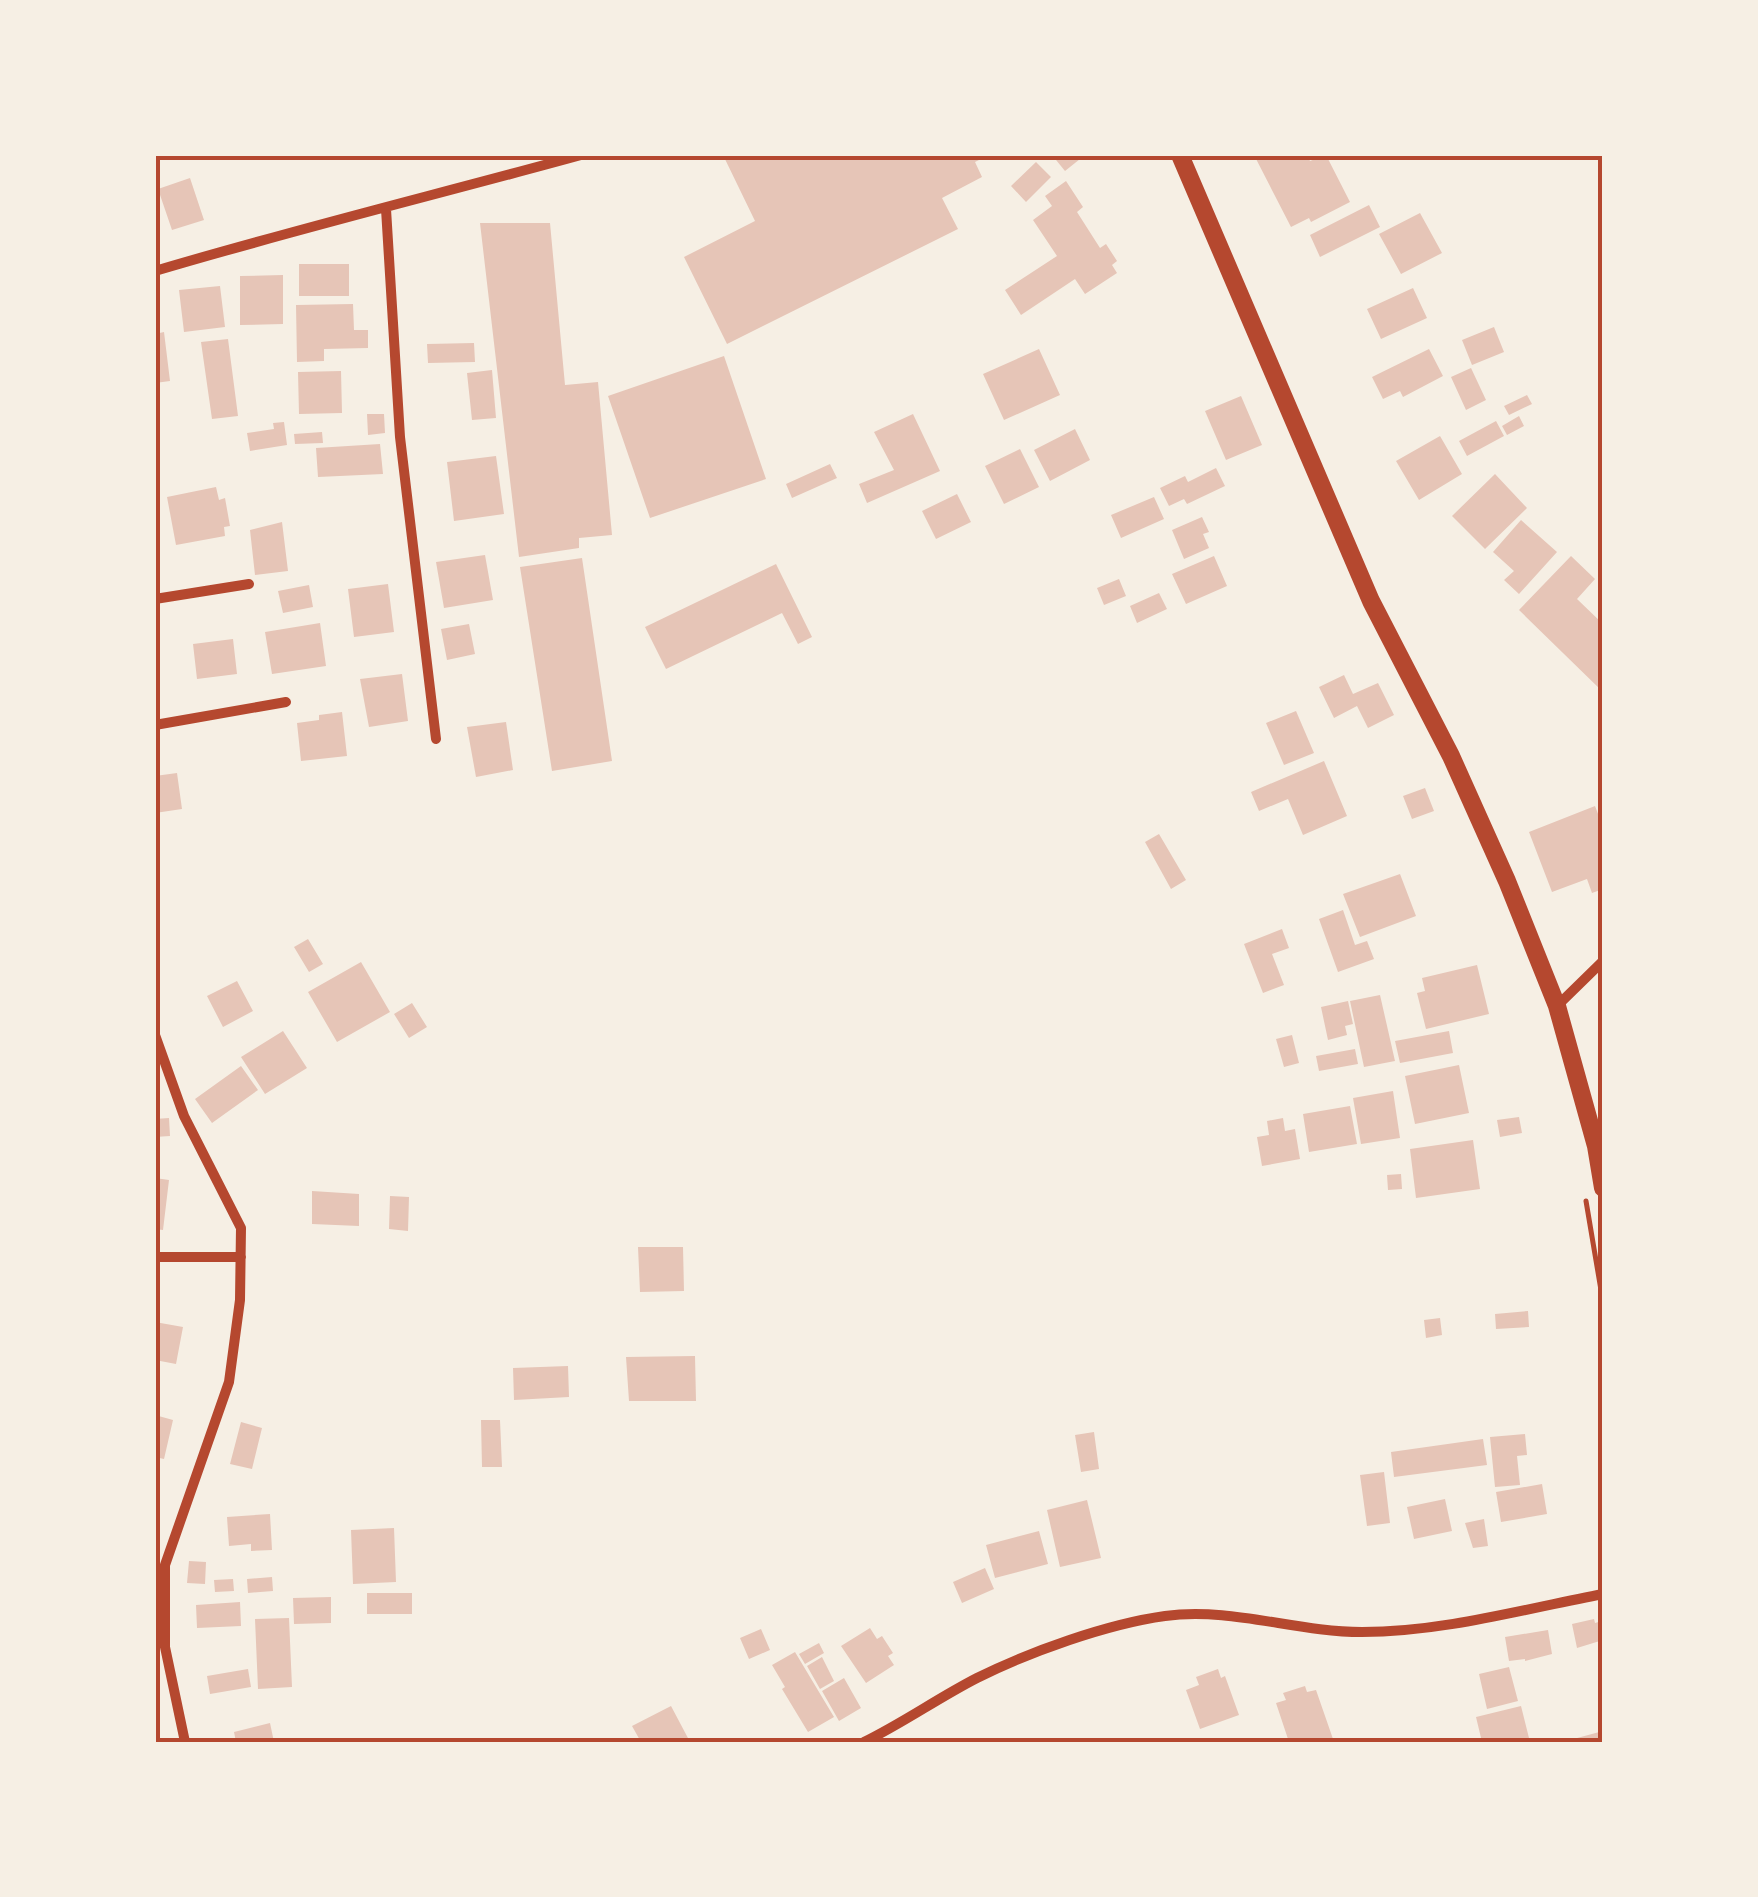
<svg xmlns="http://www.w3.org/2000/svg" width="1758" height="1897" font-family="'Exo 2',sans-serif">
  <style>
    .building { fill: #e6c5b7 }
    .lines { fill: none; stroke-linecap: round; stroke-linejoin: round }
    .path { stroke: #b5482f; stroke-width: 5 }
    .minor { stroke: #b5482f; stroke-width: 10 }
    .primary { stroke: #b5482f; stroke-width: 18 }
    .neatline { fill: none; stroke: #b5482f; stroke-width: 4 }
  </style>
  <rect width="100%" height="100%" fill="#f6efe4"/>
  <path class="building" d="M723 155H989L975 162 982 177 942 198 958 229 727 344 684 257 755 221Z
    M1052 155H1085L1065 171Z
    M1254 155H1307L1310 161 1326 155 1350 202 1311 222 1309 218 1291 227Z
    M1036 162 1051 177 1026 202 1011 186Z
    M190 178 204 220 172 230 158 189Z
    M1066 181 1083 207 1077 212 1100 248 1106 244 1117 261 1112 265 1117 273 1085 294 1075 279 1021 315 1005 290 1057 256 1033 220 1052 206 1045 196Z
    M1369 205 1380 227 1320 257 1310 235Z
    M1420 213 1442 253 1401 274 1379 234Z
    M480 223H550L565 385 598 382 612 535 579 538V548L519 557Z
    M299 264H349V296H299Z
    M283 275V324L240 325V276Z
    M220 286 225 327 184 332 179 290Z
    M1413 288 1427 318 1381 339 1367 309Z
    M353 304 354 330H368V348L324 349V361L297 362 296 305Z
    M1494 327 1504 352 1472 365 1462 340Z
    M164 332 170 381 155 383V334Z
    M228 339 238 416 212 419 201 342Z
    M474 343 475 362 428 363 427 344Z
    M1039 349 1060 395 1004 420 983 374Z
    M1429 349 1443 376 1403 397 1400 391 1383 399 1372 377Z
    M724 356 766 479 650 518 608 396Z
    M1471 368 1486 400 1466 410 1451 377Z
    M492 370 496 418 472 420 467 373Z
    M341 371 342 413 299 414 298 372Z
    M1527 395 1532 404 1509 415 1504 406Z
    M1241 396 1262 445 1226 460 1205 411Z
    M367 414H384L385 433 368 435Z
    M913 414 940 471 867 503 859 484 894 470 874 432Z
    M1519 416 1524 426 1507 435 1502 426Z
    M1496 421 1504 436 1467 456 1459 441Z
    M284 422 287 445 250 451 247 433 274 429 273 423Z
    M1075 429 1090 460 1050 481 1034 450Z
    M322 432 323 443 295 444 294 434Z
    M1440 436 1462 474 1419 500 1396 461Z
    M380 444 383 474 318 477 316 448Z
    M1020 449 1039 487 1004 504 985 466Z
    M496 456 504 514 454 521 447 462Z
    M830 464 837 478 792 498 786 484Z
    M1216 468 1225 486 1187 504 1184 499 1169 506 1160 488 1185 476 1188 482Z
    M1495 474 1527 508 1485 549 1452 516Z
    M216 487 219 500 225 498 230 526 224 527 225 536 176 545 167 497Z
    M957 494 971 522 936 539 922 511Z
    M1154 497 1164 519 1121 538 1111 515Z
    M1202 517 1209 532 1203 534 1209 548 1184 559 1172 530Z
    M1521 520 1557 552 1519 594 1504 580 1514 571 1493 552Z
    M282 522 288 571 255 575 250 530Z
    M485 555 493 600 444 608 436 562Z
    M1214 556 1227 586 1186 604 1172 574Z
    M1571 556 1595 579 1577 599 1603 624V692L1519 610Z
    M582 558 612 761 552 771 520 567Z
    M776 564 812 637 798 644 782 613 666 669 645 627Z
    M1119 579 1126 596 1104 605 1097 588Z
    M388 584 394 632 354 637 348 589Z
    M309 585 313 607 283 613 278 591Z
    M1159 593 1167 609 1137 623 1130 606Z
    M320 623 326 666 272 674 265 632Z
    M469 624 475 654 447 660 441 629Z
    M233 639 237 674 197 679 193 644Z
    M402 674 408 721 369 727 360 679Z
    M1344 675 1353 694 1378 683 1394 715 1368 728 1357 706 1334 718 1319 687Z
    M1296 711 1314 753 1284 765 1266 723Z
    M342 712 347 756 301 761 297 723 319 720V715Z
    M506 722 513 770 476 777 467 727Z
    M1324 761 1347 816 1303 835 1288 799 1259 811 1251 792Z
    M177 773 182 809 155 813V776Z
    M1425 788 1434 811 1412 819 1403 796Z
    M1595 806 1603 827V889L1592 893 1587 879 1552 892 1529 832Z
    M1159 834 1186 880 1171 889 1145 842Z
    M1400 874 1416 916 1360 937 1343 894Z
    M1343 910 1355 945 1367 941 1374 959 1338 972 1319 919Z
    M1282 929 1289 948 1272 954 1284 985 1263 993 1244 944Z
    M308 939 323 964 309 972 294 947Z
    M361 962 390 1012 337 1042 308 992Z
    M1477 965 1489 1014 1426 1029 1417 993 1425 991 1422 978Z
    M237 981 253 1011 223 1027 207 996Z
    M1380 995 1395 1061 1364 1067 1350 1001Z
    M1348 1001 1353 1024 1345 1026 1347 1035 1328 1040 1321 1007Z
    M412 1003 427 1027 409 1038 394 1014Z
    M283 1031 307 1068 265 1094 241 1057Z
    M1449 1031 1453 1053 1400 1063 1395 1041Z
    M1292 1035 1299 1063 1284 1067 1276 1039Z
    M1355 1049 1358 1064 1319 1071 1316 1056Z
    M1459 1065 1469 1113 1415 1124 1405 1076Z
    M241 1066 258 1090 212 1123 195 1099Z
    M1393 1091 1400 1138 1361 1144 1353 1098Z
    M1350 1106 1357 1144 1309 1152 1303 1114Z
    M1519 1117 1522 1133 1500 1137 1497 1120Z
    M169 1118 170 1136 155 1137V1119Z
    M1283 1118 1285 1131 1295 1129 1300 1159 1262 1166 1257 1137 1269 1135 1267 1121Z
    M1473 1140 1480 1189 1416 1198 1410 1149Z
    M1401 1174 1402 1189 1388 1190 1387 1175Z
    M155 1178 169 1180 163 1230 155 1229Z
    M312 1191 359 1194V1226L312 1224Z
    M390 1196 409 1197 408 1231 389 1229Z
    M638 1247H683L684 1291 640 1292Z
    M1528 1311 1529 1327 1496 1329 1495 1314Z
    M1440 1318 1442 1335 1426 1338 1424 1320Z
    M155 1322 183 1327 176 1364 155 1360Z
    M695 1356 696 1401H629L626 1357Z
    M568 1366 569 1397 514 1400 513 1368Z
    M155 1415 173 1420 164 1459 155 1457Z
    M481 1420H500L502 1467H482Z
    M241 1422 262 1428 252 1469 230 1464Z
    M1094 1432 1099 1469 1081 1472 1075 1435Z
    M1525 1434 1527 1455 1517 1456 1520 1485 1495 1487 1490 1437Z
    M1483 1439 1487 1465 1394 1477 1391 1452Z
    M1384 1472 1390 1523 1367 1526 1360 1475Z
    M1542 1484 1547 1514 1501 1522 1496 1492Z
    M1445 1499 1452 1531 1414 1539 1407 1507Z
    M1087 1500 1101 1558 1060 1567 1047 1510Z
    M270 1514 272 1550 251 1551V1544L229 1546 227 1517Z
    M1484 1519 1488 1546 1473 1548 1465 1523Z
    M394 1528 396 1582 353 1584 351 1530Z
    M1039 1531 1048 1564 995 1578 986 1545Z
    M189 1561 206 1562 205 1584 187 1583Z
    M985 1568 994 1589 962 1603 953 1582Z
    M272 1577 273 1591 248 1593 247 1579Z
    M233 1579 234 1591 215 1592 214 1580Z
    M367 1593H412V1614H367Z
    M331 1597V1623L294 1624 293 1598Z
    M240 1602 241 1626 197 1628 196 1605Z
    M289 1618 292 1687 258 1689 255 1619Z
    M1594 1619 1595 1623 1602 1621 1603 1640 1577 1648 1572 1624Z
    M870 1628 877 1639 882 1636 893 1653 888 1656 894 1665 866 1683 841 1646Z
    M761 1629 770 1650 749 1659 740 1638Z
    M1548 1630 1552 1654 1525 1661V1659L1509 1661 1505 1637Z
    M819 1643 824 1653 805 1664 799 1654Z
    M795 1652 834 1717 808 1732 782 1689 785 1687 772 1665Z
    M822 1657 834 1681 820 1689 807 1666Z
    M1509 1667 1518 1701 1487 1709 1479 1674Z
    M248 1669 251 1687 210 1694 207 1676Z
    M1218 1669 1221 1678 1225 1676 1239 1715 1200 1729 1186 1690 1199 1685 1196 1677Z
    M844 1678 861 1708 839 1721 822 1691Z
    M1305 1686 1307 1692 1316 1690 1333 1739 1289 1742 1276 1703 1286 1700 1283 1693Z
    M671 1706 689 1740 641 1742 632 1726Z
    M1521 1706 1530 1742H1482L1476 1717Z
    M270 1723 274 1742H236L234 1732Z
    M1603 1731V1742H1566V1741Z"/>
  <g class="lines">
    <path class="path" d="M1586 1201 1603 1302"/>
    <path class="minor" d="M386 209 400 437 436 739
      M155 271C296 229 439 194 581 155
      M155 599 249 584
      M155 725 286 702
      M1557 1006 1603 961
      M155 1035 184 1116 241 1228 240 1300 229 1382 165 1565V1647L185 1742
      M155 1257H241
      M864 1742C903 1723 938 1698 977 1678 1029 1652 1107 1624 1165 1616 1231 1607 1296 1632 1362 1632 1443 1632 1524 1609 1603 1594"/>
    <path class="primary" d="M1180 155 1371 601 1451 756 1507 881 1557 1006 1596 1146 1603 1188"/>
  </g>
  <rect width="1758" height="1897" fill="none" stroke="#f6efe4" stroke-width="315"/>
  <rect x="158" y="158" width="1442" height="1582" class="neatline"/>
</svg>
